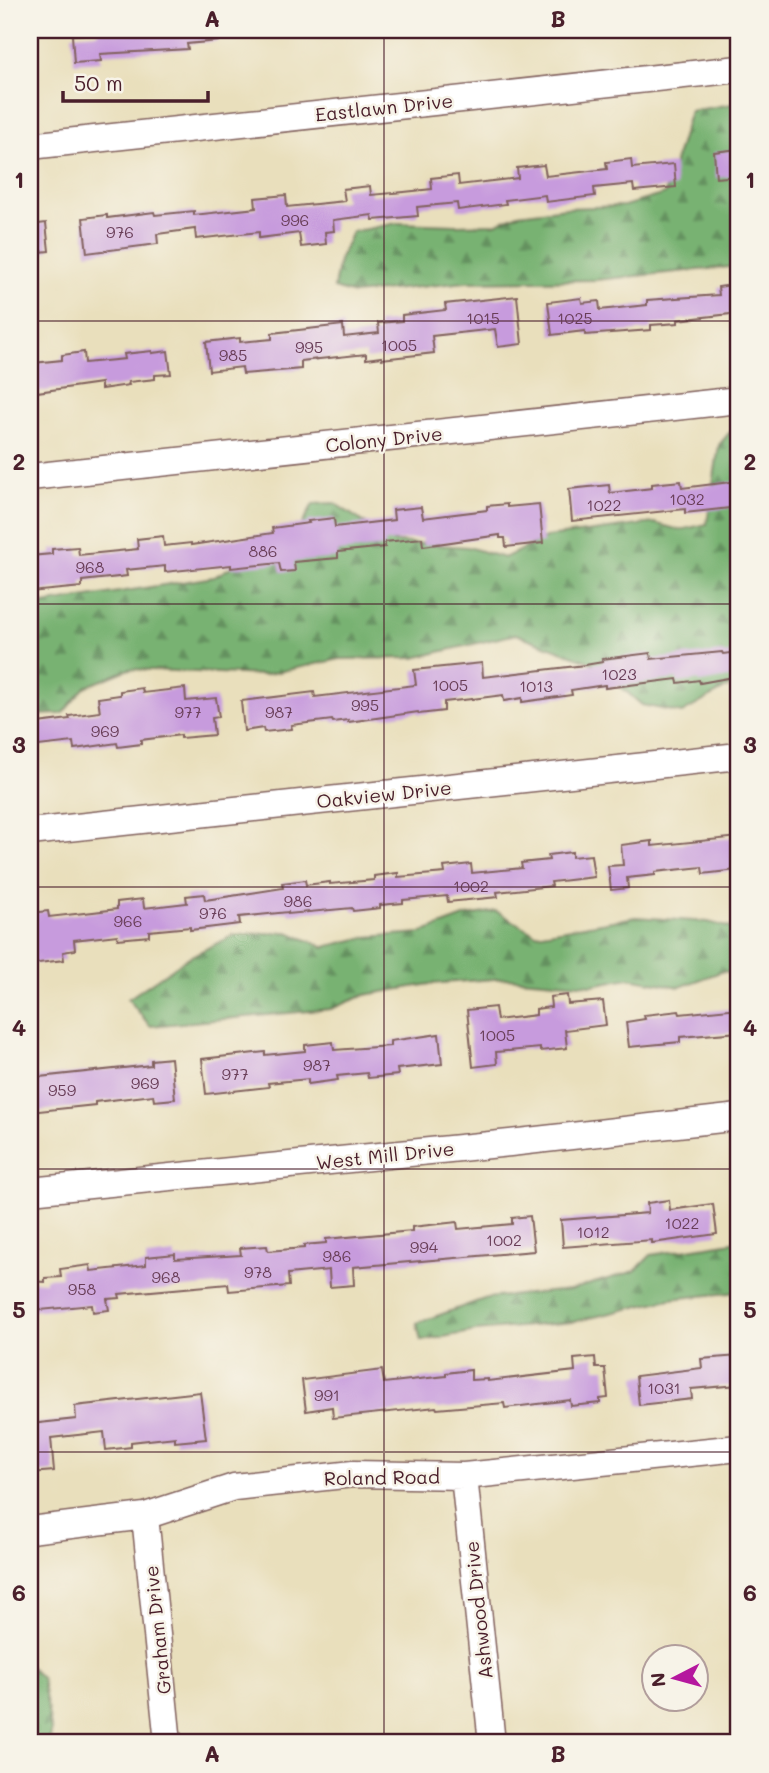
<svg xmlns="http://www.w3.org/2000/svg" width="769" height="1773" font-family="Mali,sans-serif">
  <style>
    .forest { fill: url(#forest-firs); stroke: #61684e; stroke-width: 2 }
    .building { fill: #c79bdd }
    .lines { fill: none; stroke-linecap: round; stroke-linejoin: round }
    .minor-casing { stroke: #82625e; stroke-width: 29 }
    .minor { stroke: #fff; stroke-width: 26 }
    .grid { fill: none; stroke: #4a1f2b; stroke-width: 2; stroke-opacity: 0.55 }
    .labels { text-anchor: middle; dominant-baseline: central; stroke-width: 5; stroke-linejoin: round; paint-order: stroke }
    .number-label { font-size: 16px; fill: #693e58 }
    .street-label { font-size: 19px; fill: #4a1f2b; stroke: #f7f3e8 }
    .neatline { fill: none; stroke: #4a1f2b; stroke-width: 2.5 }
    .grid-label { font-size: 23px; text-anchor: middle; font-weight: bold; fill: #4a1f2b }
  </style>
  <defs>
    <pattern id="forest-firs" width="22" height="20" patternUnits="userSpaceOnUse" patternTransform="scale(1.75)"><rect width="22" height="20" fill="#78b272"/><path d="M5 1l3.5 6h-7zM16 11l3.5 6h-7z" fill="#64905e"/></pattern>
  </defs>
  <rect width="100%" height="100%" fill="#f7f3e8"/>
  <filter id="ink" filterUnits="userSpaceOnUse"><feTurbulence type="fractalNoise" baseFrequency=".0143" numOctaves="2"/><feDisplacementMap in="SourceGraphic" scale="14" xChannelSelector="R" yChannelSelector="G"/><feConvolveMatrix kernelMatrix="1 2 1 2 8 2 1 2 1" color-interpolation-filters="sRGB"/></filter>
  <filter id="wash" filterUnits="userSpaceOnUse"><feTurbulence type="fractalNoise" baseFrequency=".00686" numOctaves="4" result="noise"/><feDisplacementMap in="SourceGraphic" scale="28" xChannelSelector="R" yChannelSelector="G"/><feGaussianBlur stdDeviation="1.57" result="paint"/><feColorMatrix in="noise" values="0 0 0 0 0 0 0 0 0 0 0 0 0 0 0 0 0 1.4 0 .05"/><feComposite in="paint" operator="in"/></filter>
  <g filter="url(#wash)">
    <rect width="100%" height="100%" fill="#e9dfbc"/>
    <path class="forest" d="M739 103V266L595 280 466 282 354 294 334 288 339 260 352 232 397 223 456 225 495 224 518 214 566 208 624 206 665 194 690 111Z
      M739 429V681L682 713 642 705 593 663 516 634 414 658 340 659 263 675 129 669 85 687 62 714 30 715V606L214 577 302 525 313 504 334 503 394 542 468 547 504 558 548 537 654 523 680 530 707 524 719 445 729 433Z
      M496 911 536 934 636 917 708 922 739 930V974L723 971 680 987 629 978 592 985 507 978 430 984 365 995 331 1009 150 1026 128 999 189 957 234 935 288 932 324 947 366 937 421 933 467 916Z
      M739 1241V1292L670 1299 573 1322 476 1331 421 1341 417 1323 487 1298 570 1290 635 1271 651 1255Z
      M30 1667 42 1679 51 1728 50 1743H30Z"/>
    <g id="blocks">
      <path class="building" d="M98 30H217L218 41 187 44 188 49 100 54 101 61 74 63 72 35 98 33Z
        M739 149V176L716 178 714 152Z
        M631 159 632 168 674 164 676 187 634 191 633 184 594 188 595 196 546 202 545 195 505 200 506 204 458 210 457 203 417 207 418 216 373 220 372 215 333 220 334 231 325 232 326 244 301 247 299 233 259 238V232L196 239 195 229 157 234 158 244 87 253 83 218 107 215V218L154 212 155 215 194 211V215L256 208 255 198 286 195 287 207 345 201 343 189 370 186 371 195 404 192 432 189 431 178 458 175 459 185 518 178 517 168 544 165 546 176 607 169 606 162Z
        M46 223 49 251 30 253V225Z
        M739 284V313L678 320V323L651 325V330L585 335V331L552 335 548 302 581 298 582 303 599 301 600 310 647 305V300L719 295 718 287Z
        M517 296 522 344 498 347 495 329 432 336 434 353 382 359V357L366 359V354L301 361V369L243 374 242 367 209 371 206 342 240 338V342L272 339V333L343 325 344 337 379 333 378 323 402 321V315L446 310 445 304Z
        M152 351V353L168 351 171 374 155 375V379L128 382 129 385 101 389V383L30 393V370L33 369V363L62 360V355L84 352 85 363 125 359 124 354Z
        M681 481 682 488 739 481V507L685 513V509L572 521 569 489 609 485 610 493 652 488V484Z
        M507 504V507L539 504 543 543 506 547 505 538H500V535L423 546 422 538 385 542V547L338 552V558L294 562 295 571 281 572 279 563 231 568V565L165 572V566L126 570 127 576 82 581V587L30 592V556L52 554V549L78 547 79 555 138 549 137 539 163 536 164 546 191 543V545L273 533 272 528 309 523 308 521 334 518 335 527 394 520 393 510 421 507 423 518 487 510V506Z
        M722 652 723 654 739 652V676L700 683 699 680 678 683 677 679 605 688V685L571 690 572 695 522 702V698L504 701 503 695 472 699 444 702V711L419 714 418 712 348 722V720L333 722 332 720 291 725 292 729 264 732 263 728 244 731 241 701 314 692 315 697 416 685 414 670 482 663 483 677 585 665 603 662 602 659 650 653 651 659Z
        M142 688 143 693 185 688 186 701 216 698 219 717 212 718 214 735 181 738V735L141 740V744L118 747 117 743 74 749 73 742 30 747V724L70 719 69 716 100 712 98 698 120 695V691Z
        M739 837V857H735L736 870 703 874 702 867 655 872V875L627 878 628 888 611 890 608 866 623 865 621 845 652 841V846Z
        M572 852V857L591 855 594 877 551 882 552 886 497 892 498 897 448 902 447 896 403 900V903L380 905V908L353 911 352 908 288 914V912L239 917 240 924 190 930V927L149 931V936L118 939 117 935 74 940 75 950 63 952 64 960 30 964V913L48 911 49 917 93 912 117 909V902L143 899 144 908 187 903 186 896 204 894 205 900 283 888 282 883 305 880 306 885 330 882V884L374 880V876L398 873V877L445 873 444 867 471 864 472 873 522 868 521 863 549 860 548 855Z
        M567 995 568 1004 603 1001 606 1025 565 1030 567 1048 540 1051V1048L496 1052 497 1064 473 1067 467 1010 495 1007 497 1020 536 1015V1009L551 1007 550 997Z
        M739 1008V1032L680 1037V1042L629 1047 626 1022 645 1019 644 1015 679 1011 680 1014Z
        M439 1034 442 1064 397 1069 398 1075 368 1078 367 1073 337 1076 338 1080 308 1084V1079L268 1083 269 1087 206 1094 202 1059 265 1052V1055L305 1051V1045L333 1042 334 1050 390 1046V1041Z
        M171 1058 175 1099 154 1101 153 1095 95 1102V1105L30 1112V1078L151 1065V1060Z
        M669 1200 670 1210 713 1204 717 1234 652 1243V1240L563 1247 561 1220 648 1213 647 1203Z
        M530 1216 534 1251 353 1267 354 1285 330 1287 329 1270 288 1274 289 1286 229 1291 228 1284 119 1294 120 1298 107 1299 109 1310 93 1312 92 1305 30 1311V1281L45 1282V1278L61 1277 60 1269 90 1265 91 1271 146 1265V1257L175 1254V1259L241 1255 240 1248 267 1246 268 1251 304 1248V1245L326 1243V1239L412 1231V1227L457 1222 458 1229 512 1224V1218Z
        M739 1356V1385L691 1389 692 1399 639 1405 636 1376 702 1368 701 1359Z
        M595 1357 596 1368H605L608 1398 600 1399V1403L571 1406 570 1400 505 1408 504 1403 437 1409 436 1407 333 1418 332 1407 306 1411 302 1380 382 1370 384 1383 446 1376V1373L471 1370V1380L488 1379V1381L575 1371 574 1359Z
        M200 1392 206 1439 175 1442V1437L131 1442V1447L106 1450 104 1432 51 1438 54 1471 30 1473V1424L76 1419 75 1406Z"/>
    </g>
  </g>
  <g filter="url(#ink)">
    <use href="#blocks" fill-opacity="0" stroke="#82625e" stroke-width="2"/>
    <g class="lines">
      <defs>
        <path id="minor" d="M30 146 739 69
          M30 477 739 400
          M30 832 739 756
          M30 1191 510 1143 739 1117
          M464 1476 492 1743
          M145 1516 168 1743
          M30 1530 145 1516 234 1487 353 1474 464 1476 739 1448"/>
      </defs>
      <use href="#minor" class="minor-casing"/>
      <use href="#minor" class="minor"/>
    </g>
  </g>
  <path class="grid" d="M384 30V1743M30 321H739M30 604H739M30 887H739M30 1169H739M30 1452H739"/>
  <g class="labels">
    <g class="number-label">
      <text x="295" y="219">996</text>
      <text x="120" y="231">976</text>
      <text x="483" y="317">1015</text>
      <text x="575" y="317">1025</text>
      <text x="399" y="344">1005</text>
      <text x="309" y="346">995</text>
      <text x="233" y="354">985</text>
      <text x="687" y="498">1032</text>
      <text x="604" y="504">1022</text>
      <text x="263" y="550">886</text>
      <text x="90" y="566">968</text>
      <text x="619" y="673">1023</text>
      <text x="450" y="684">1005</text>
      <text x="536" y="685">1013</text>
      <text x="365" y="704">995</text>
      <text x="188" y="711">977</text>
      <text x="279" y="711">987</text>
      <text x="105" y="730">969</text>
      <text x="471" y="885">1002</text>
      <text x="298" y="900">986</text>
      <text x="213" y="912">976</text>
      <text x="128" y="920">966</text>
      <text x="497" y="1034">1005</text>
      <text x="317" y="1064">987</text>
      <text x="235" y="1073">977</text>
      <text x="145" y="1082">969</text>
      <text x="62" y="1089">959</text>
      <text x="682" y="1222">1022</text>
      <text x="593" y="1231">1012</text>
      <text x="504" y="1239">1002</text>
      <text x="424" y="1246">994</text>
      <text x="337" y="1255">986</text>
      <text x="258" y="1271">978</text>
      <text x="166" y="1276">968</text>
      <text x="82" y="1288">958</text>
      <text x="664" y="1387">1031</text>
      <text x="327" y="1394">991</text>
    </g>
    <g class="street-label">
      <text transform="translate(384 107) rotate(-6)">Eastlawn Drive</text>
      <text transform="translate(384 439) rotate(-6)">Colony Drive</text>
      <text transform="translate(384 794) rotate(-6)">Oakview Drive</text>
      <text transform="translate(385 1155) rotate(-6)">West Mill Drive</text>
      <text transform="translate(382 1477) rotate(-1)">Roland Road</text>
      <text transform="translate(478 1610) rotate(-96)">Ashwood Drive</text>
      <text transform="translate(157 1630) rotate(-96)">Graham Drive</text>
    </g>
  </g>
  <rect width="769" height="1773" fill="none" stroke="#f7f3e8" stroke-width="77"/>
  <g transform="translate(675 1678) rotate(264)"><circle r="33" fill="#f7f3e8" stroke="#b29e9c" stroke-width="2"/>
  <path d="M0-5L12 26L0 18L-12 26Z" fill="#b5179e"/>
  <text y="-10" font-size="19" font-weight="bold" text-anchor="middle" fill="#4a1f2b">N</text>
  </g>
  <path d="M63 91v10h145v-10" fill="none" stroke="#4a1f2b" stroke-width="3.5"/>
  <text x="74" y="91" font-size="21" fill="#4a1f2b" stroke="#f7f3e8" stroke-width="5" paint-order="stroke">50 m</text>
  <rect x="38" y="38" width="692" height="1696" class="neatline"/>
  <g class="grid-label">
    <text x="212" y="27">A</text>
    <text x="558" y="27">B</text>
    <text x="19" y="188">1</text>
    <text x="750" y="188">1</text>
    <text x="19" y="470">2</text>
    <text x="750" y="470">2</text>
    <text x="19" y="753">3</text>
    <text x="750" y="753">3</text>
    <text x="19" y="1036">4</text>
    <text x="750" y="1036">4</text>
    <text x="19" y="1318">5</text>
    <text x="750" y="1318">5</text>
    <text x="19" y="1601">6</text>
    <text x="750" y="1601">6</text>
    <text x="212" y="1762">A</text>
    <text x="558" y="1762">B</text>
  </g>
</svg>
